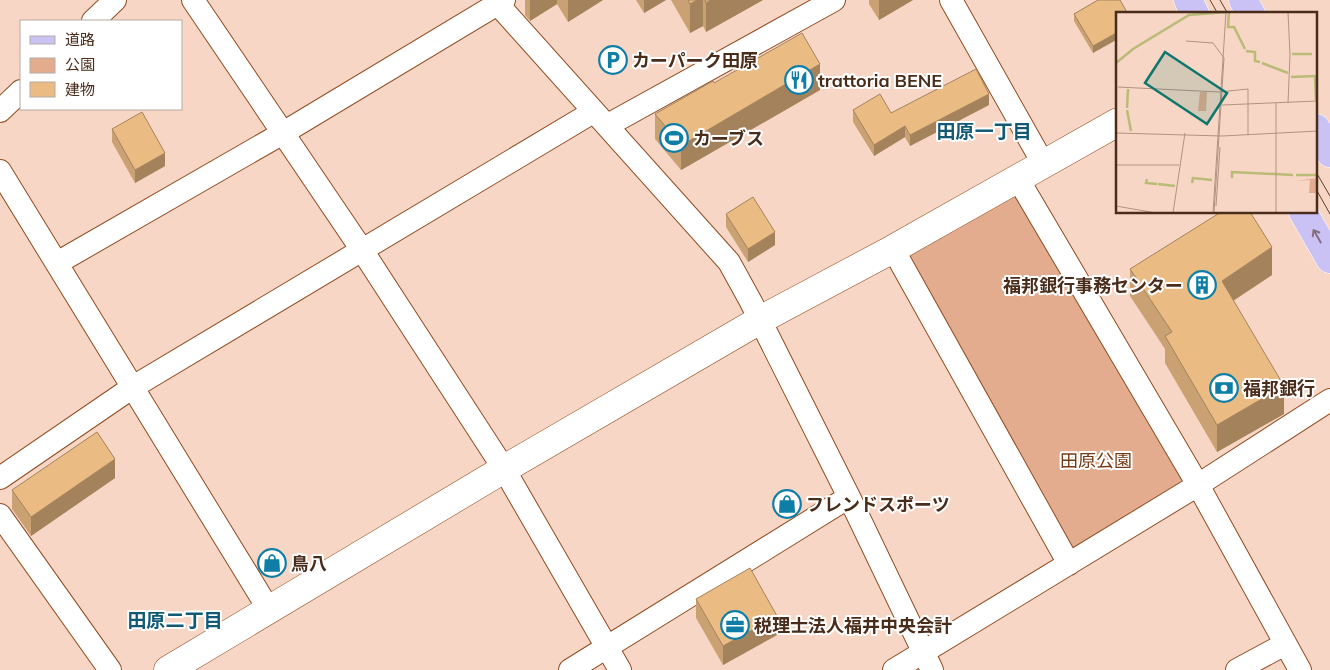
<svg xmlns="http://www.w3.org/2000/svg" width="1330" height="670" font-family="Mulish,'Noto Sans JP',sans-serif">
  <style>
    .green { fill: #e3ac8e }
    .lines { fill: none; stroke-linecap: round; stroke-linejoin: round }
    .minor-casing { stroke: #914c21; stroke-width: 24 }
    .tertiary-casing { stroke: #914c21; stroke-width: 29 }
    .primary-casing { stroke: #fff; stroke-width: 29 }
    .minor { stroke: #fff; stroke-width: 22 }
    .tertiary { stroke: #fff; stroke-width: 28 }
    .primary { stroke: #cac1f5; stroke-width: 28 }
    .tram { stroke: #5d3f2d; stroke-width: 1 }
    .wall { fill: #caa172 }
    .shaded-wall { fill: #a4835c }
    .building { fill: #ebbb84; stroke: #a4835c }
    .oneway { stroke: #846f7d }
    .labels { text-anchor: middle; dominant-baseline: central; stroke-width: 4; stroke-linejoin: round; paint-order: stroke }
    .poi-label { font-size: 18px; font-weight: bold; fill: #4a2c1a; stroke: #fff; text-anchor: start }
    .park-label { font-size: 18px; fill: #763b15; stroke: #fff }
    .neighbourhood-label { font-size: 19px; font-weight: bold; fill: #115975; stroke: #fff }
    .inset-river { fill: none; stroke: #b9bb77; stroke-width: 2.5 }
    .inset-road { fill: none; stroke: #b29281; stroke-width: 1 }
    .view { fill: #0f766e; fill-opacity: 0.15; stroke: #0f766e; stroke-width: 2.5 }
    .inset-edge { fill: none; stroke: #4a2c1a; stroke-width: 2.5 }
  </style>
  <rect width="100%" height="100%" fill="#f7d6c5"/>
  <path class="green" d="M1017 195 1187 485 1071 555 910 255Z"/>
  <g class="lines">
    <defs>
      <path id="minor" d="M193 0 362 250 504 469 620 670
        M494 0 729 262 751 302 849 497 932 670
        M951 0 1044 165
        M93 21 115 0
        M0 111 21 91
        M608 125 834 0
        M0 171 263 600 270 608
        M1018 179 1198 485 1300 670
        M893 249 1069 564
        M57 263 283 133 504 0
        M0 478 133 387 593 112
        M0 515 110 670
        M570 670 849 497
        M894 670 1198 485 1330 400
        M1237 670 1285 644"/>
      <path id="tertiary" d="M168 670 504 469 760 320 893 249 1118 122"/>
      <path id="primary" d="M1188 0 1195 14
        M1243 0 1251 14
        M1316 128 1330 153
        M1303 212 1330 259"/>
    </defs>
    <use href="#minor" class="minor-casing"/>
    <use href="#tertiary" class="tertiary-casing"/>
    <use href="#primary" class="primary-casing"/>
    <use href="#minor" class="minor"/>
    <use href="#tertiary" class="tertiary"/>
    <use href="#primary" class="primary"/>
    <path class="tram" d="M1210 0 1218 14
      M1220 0 1228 14
      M1316 172 1330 196
      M1316 189 1330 214"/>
  </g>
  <path class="wall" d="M525 0H603L568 22 557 4 530 21 525 15Z
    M636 0H666L644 13Z
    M671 0H763L706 32 703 26 690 33Z
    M869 0H913L879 20 869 4Z
    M1098 0 1093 53 1074 21V14Z
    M714 83 820 90 681 170 655 139V114Z
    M989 105 910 146 905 137 874 156 853 122V110L891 113Z
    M112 129 165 166 135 183 112 142Z
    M726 214 775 245 748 262 726 227Z
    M1130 269 1272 275 1233 301 1284 414 1217 452 1165 363V349L1130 296Z
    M115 478 31 536 12 509V490Z
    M696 599 777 635 723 665 696 618Z"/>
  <path class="shaded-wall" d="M530 0H557V4L530 21Z
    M568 0H603L568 22Z
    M644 0H666L644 13Z
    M697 0H703V26L690 33V4Z
    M711 0H763L706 32V3Z
    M879 0H913L879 20Z
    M1118 32V39L1093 53V46Z
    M820 64V90L681 170V145Z
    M989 94V105L910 146V135Z
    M905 126V137L874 156V145Z
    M165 153V166L135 183V170Z
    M775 232V245L748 262V249Z
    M1272 247V275L1222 308V281Z
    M1284 386V414L1217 452V425Z
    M115 459V478L31 536V517Z
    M777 616V635L723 665V646Z"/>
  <path class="building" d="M688 0H697L690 4Z
    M705 0H711L706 3Z
    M1098 0H1120L1128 14H1118V32L1093 46 1074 14Z
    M802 33 820 64 689 141 681 145 655 114 713 81 714 83Z
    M976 69 989 94 910 135 905 126 874 145 853 110 880 94 891 113Z
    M142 112 165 153 135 170 112 129Z
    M753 197 775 232 748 249 726 214Z
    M1221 212H1250L1272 247 1222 281 1284 386 1217 425 1165 336 1172 332 1130 269Z
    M97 432 115 459 31 517 12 490Z
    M750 568 777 616 723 646 696 599Z"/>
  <defs><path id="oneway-shaft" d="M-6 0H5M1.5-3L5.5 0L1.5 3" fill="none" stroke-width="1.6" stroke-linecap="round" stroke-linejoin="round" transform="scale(1.25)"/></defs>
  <use class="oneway" href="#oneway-shaft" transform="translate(1317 236) rotate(-120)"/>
  <defs>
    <symbol id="parking-ring" viewBox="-11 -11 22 22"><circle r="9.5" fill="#fff" stroke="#0e7ea7" stroke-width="1.5"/><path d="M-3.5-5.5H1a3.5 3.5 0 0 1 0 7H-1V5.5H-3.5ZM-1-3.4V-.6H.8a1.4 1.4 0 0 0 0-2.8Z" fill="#0e7ea7"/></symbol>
    <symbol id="restaurant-ring" viewBox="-11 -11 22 22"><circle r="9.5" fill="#fff" stroke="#0e7ea7" stroke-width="1.5"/><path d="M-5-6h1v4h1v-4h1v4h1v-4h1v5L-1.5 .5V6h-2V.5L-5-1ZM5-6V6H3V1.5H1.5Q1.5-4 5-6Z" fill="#0e7ea7"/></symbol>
    <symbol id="stadium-ring" viewBox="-11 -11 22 22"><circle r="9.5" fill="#fff" stroke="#0e7ea7" stroke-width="1.5"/><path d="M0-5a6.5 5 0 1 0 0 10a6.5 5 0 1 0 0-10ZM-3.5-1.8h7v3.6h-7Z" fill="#0e7ea7"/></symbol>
    <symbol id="building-ring" viewBox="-11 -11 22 22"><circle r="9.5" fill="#fff" stroke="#0e7ea7" stroke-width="1.5"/><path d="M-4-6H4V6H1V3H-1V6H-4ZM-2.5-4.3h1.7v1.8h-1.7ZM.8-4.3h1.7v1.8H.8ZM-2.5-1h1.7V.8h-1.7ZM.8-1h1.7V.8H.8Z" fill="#0e7ea7"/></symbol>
    <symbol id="bank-ring" viewBox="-11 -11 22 22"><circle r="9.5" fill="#fff" stroke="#0e7ea7" stroke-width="1.5"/><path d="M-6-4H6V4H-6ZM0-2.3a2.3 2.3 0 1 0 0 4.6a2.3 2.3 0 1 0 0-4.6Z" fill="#0e7ea7"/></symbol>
    <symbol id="shop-ring" viewBox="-11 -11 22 22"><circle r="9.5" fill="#fff" stroke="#0e7ea7" stroke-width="1.5"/><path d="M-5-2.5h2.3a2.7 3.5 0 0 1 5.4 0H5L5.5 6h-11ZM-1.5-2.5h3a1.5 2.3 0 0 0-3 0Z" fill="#0e7ea7"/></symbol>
    <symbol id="office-ring" viewBox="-11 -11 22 22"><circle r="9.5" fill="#fff" stroke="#0e7ea7" stroke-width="1.5"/><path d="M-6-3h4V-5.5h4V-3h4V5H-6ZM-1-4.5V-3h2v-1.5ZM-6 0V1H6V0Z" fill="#0e7ea7"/></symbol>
  </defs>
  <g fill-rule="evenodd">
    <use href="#parking-ring" x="597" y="44" width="32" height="32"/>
    <use href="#restaurant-ring" x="783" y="64" width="32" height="32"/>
    <use href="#stadium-ring" x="658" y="122" width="32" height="32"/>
    <use href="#building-ring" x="1186" y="269" width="32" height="32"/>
    <use href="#bank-ring" x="1208" y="372" width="32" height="32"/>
    <use href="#shop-ring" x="771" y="488" width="32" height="32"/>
    <use href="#shop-ring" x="256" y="547" width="32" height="32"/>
    <use href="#office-ring" x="719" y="609" width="32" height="32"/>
  </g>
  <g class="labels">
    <g class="poi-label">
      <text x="632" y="60">カーパーク田原</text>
      <text x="818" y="80">trattoria BENE</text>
      <text x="693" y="138">カーブス</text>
      <text x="1183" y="285" text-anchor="end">福邦銀行事務センター</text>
      <text x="1243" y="388">福邦銀行</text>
      <text x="806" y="504">フレンドスポーツ</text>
      <text x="291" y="563">鳥八</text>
      <text x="754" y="625">税理士法人福井中央会計</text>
    </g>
    <g class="park-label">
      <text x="1096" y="460">田原公園</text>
    </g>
    <g class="neighbourhood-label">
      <text x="984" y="131">田原一丁目</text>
      <text x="175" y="620">田原二丁目</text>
    </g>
  </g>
  <g transform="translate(1116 12)">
    <rect width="201" height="201" fill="#f7d6c5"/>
    <path d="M84 80H91L90 99H82ZM201 166V181H193L194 168 180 169Z" fill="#e3ac8e"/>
    <path class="inset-river" d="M113 0 112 15H118L129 37M130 39 139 40V49L144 50M176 42H196M0 51 17 37 73 3 110 0M146 51 172 61M175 65 199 64 200 88M11 96 12 77M11 98 15 119M180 163H202M116 166V160L177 163M31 167 30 171 41 172M76 171 77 166 96 168M42 172 59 174"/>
    <path class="inset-road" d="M172 0 174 43 172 91M70 29 97 31 108 46 98 201M0 52V115M2 75 103 80 132 77V123M160 91V201M106 93 202 89M0 121 106 124 202 119M0 153H63M0 194 40 201M100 194 104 135M57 201 69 121M97 201 110 0"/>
    <path class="view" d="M49 40 111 81 91 112 29 71Z"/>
    <rect width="201" height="201" class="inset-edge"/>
  </g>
  <rect x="20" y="20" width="162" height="90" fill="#ffffff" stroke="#b7aba3"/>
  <rect x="30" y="36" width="25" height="8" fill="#cac1f5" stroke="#b7aba3"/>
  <text x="65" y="45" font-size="15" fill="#4a2c1a">道路</text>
  <rect x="30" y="58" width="25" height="15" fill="#e3ac8e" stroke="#b7aba3"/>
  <text x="65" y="70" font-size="15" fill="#4a2c1a">公園</text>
  <rect x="30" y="82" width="25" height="15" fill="#ebbb84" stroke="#b7aba3"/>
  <text x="65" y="95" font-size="15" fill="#4a2c1a">建物</text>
</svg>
